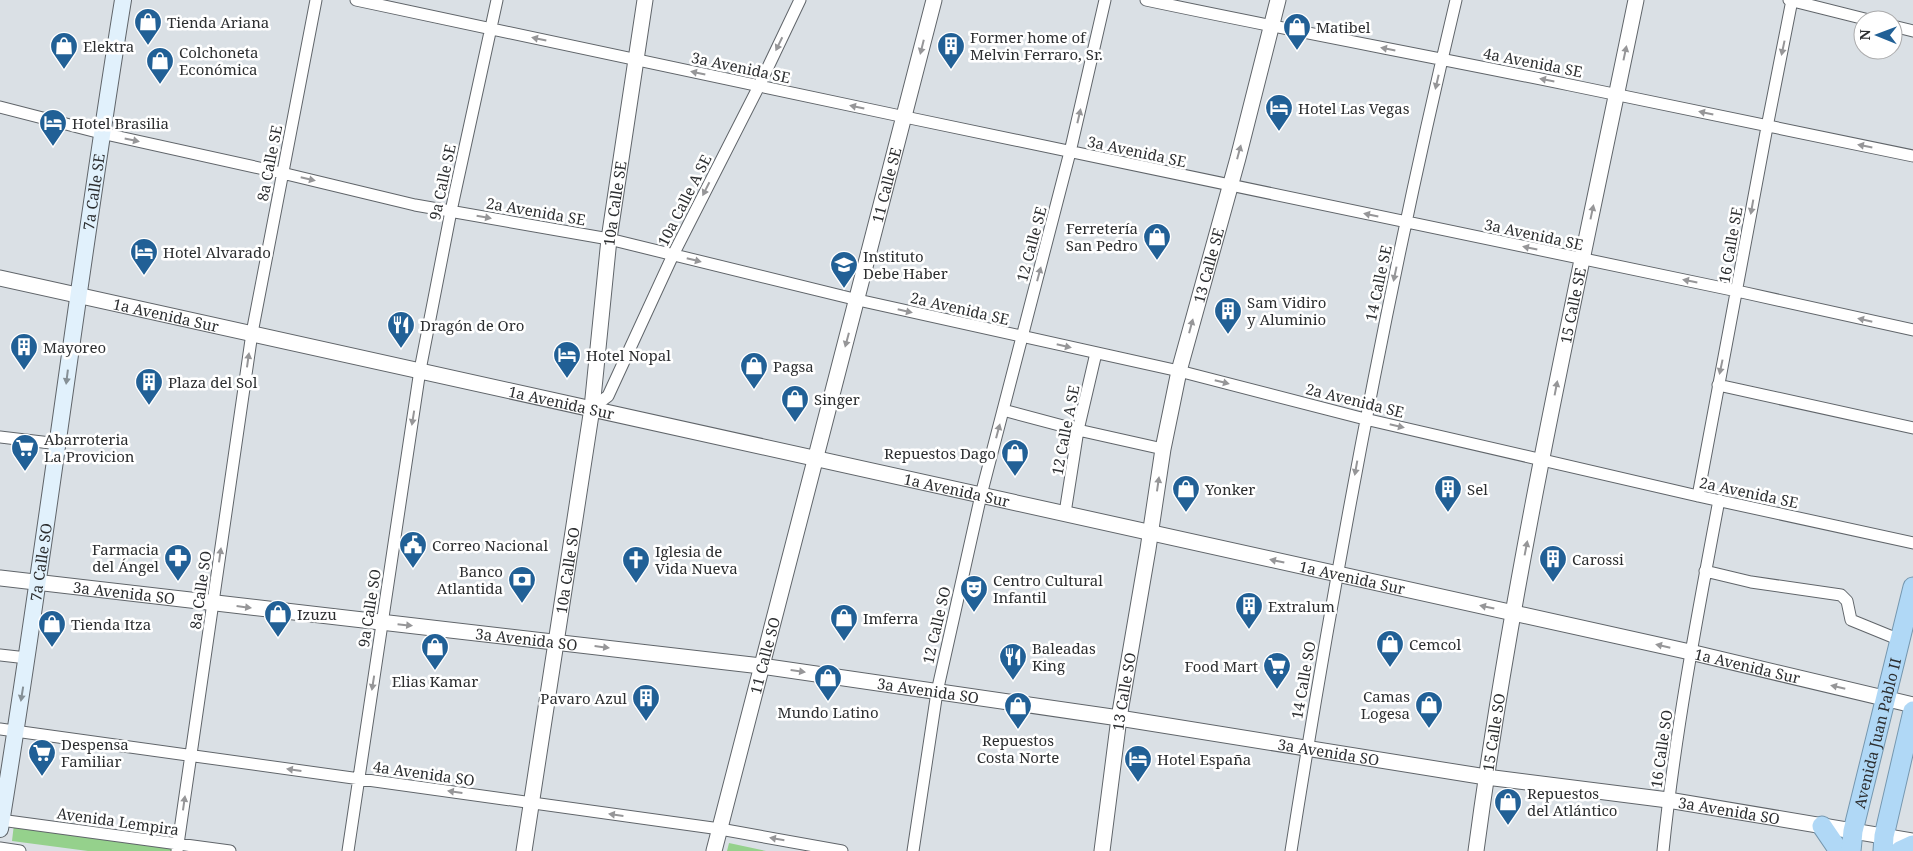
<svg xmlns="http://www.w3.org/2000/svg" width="1913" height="851" font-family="'Noto Serif',serif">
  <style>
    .green { fill: #95d18c }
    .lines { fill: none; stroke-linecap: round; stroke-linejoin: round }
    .minor-casing { stroke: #60656a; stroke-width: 13 }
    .tertiary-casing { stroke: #60656a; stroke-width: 17 }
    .secondary-casing { stroke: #60656a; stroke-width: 18 }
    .trunk-casing { stroke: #7597af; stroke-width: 21 }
    .minor { stroke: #fff; stroke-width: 11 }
    .tertiary { stroke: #fff; stroke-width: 15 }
    .secondary { stroke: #e1f1fc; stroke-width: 16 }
    .trunk { stroke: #b0d8f6; stroke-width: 19 }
    .oneway { fill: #969698 }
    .oneway2 { fill: #869096 }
    .labels { text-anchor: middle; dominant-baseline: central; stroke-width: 5; stroke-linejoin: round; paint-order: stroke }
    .poi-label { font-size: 15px; fill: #2c2e30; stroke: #fff; text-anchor: start }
    .street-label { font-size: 15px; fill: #2c2e30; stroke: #fff }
  </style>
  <rect width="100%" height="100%" fill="#dae0e5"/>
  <path class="green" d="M14 824 230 851H88L12 841Z
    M729 843 766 851H727Z"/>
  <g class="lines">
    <defs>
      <path id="minor" d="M356 0 905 117 1737 291 1913 330
        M1146 0C1287 30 1429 56 1570 85 1685 108 1799 133 1913 156
        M1789 0 1869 20
        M1893 26 1913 31
        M0 107 101 133 282 173 415 205 609 239 858 300 1179 371 1365 419 1698 496 1913 543
        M1718 385 1913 428
        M592 408 608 396 673 255 759 86 800 0
        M1003 410 1078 430 1163 449
        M0 437 59 444
        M1698 496 1767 127 1792 0
        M1065 513 1078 430 1096 353
        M1705 571 1751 582 1841 595 1847 601 1851 620 1900 640
        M0 655 27 658
        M0 729 720 829 842 851
        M0 820 230 851
        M0 848 20 851
        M177 851 252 333 316 0
        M348 851 420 370 451 211 497 0
        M913 851 937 692 981 495 1070 152 1105 0
        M1291 851C1336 565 1389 281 1456 0
        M1663 851C1675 733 1697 617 1719 500"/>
      <g id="tertiary">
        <path id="s1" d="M0 278 1690 652 1913 705"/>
        <path id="s2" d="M0 578 761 666 1119 718 1486 777 1668 800 1913 841"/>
        <path id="s3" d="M524 851 592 408 609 239 645 0"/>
        <path id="s4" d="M714 851 934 0"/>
        <path id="s5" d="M1102 851 1119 718 1148 549 1163 449 1179 371 1238 158 1278 0"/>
        <path id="s6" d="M1476 851C1514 565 1578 283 1636 0"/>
      </g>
      <g id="secondary">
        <path id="s7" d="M0 829C45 554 78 276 123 0"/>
      </g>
      <g id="trunk">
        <path d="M1822 826 1839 851"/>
        <path id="s8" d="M1851 851 1853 831 1913 587"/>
        <path d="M1883 851 1884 836 1913 711"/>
        <path d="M1900 851 1913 845"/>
      </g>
    </defs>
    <use href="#minor" class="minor-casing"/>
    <use href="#tertiary" class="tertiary-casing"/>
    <use href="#secondary" class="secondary-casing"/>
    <use href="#trunk" class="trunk-casing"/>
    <use href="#minor" class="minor"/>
    <use href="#tertiary" class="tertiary"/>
    <use href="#secondary" class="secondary"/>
    <use href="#trunk" class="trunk"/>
  </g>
  <defs><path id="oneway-solid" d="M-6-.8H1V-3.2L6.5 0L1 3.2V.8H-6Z" transform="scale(1.25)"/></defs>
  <g class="oneway">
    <use href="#oneway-solid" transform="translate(539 39) rotate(-168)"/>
    <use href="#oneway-solid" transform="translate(779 44) rotate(116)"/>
    <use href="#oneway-solid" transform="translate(922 47) rotate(104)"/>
    <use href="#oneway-solid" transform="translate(1783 48) rotate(102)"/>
    <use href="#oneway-solid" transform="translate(1388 49) rotate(-169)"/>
    <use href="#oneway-solid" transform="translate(1625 53) rotate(-78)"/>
    <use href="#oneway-solid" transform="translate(698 73) rotate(-168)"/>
    <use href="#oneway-solid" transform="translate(1547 80) rotate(-169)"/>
    <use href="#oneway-solid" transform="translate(1437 82) rotate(103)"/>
    <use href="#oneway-solid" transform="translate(857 107) rotate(-168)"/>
    <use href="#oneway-solid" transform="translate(1706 113) rotate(-168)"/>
    <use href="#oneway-solid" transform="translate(1079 116) rotate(-77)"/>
    <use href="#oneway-solid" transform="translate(132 140) rotate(12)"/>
    <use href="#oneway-solid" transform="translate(1865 146) rotate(-169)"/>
    <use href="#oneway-solid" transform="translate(1239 152) rotate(-75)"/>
    <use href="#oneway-solid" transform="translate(308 179) rotate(13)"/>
    <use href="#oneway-solid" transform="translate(706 189) rotate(117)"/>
    <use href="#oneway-solid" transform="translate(1752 207) rotate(100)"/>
    <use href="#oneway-solid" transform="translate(1592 212) rotate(-78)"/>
    <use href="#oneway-solid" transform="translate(1371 215) rotate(-168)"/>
    <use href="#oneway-solid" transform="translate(484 217) rotate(10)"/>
    <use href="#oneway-solid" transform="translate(1530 248) rotate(-168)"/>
    <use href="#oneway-solid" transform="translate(694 260) rotate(14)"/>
    <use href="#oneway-solid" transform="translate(1039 274) rotate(-75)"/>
    <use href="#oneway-solid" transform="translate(1395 274) rotate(102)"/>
    <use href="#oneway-solid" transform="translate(1690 281) rotate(-169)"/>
    <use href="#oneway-solid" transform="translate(905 311) rotate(13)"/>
    <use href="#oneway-solid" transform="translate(1865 320) rotate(-167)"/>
    <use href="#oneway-solid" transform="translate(1191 326) rotate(-75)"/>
    <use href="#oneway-solid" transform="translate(847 340) rotate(105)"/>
    <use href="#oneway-solid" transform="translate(1064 346) rotate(13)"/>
    <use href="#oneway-solid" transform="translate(248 360) rotate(-82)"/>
    <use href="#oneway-solid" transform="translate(1721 367) rotate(102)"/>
    <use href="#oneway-solid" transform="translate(1222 382) rotate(14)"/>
    <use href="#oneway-solid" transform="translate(1556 388) rotate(-79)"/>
    <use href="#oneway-solid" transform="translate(413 418) rotate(99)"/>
    <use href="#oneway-solid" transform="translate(1397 426) rotate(13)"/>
    <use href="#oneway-solid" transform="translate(998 431) rotate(-75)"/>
    <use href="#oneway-solid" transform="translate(1356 468) rotate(100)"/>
    <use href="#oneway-solid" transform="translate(1158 484) rotate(-82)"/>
    <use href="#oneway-solid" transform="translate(1526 548) rotate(-79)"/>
    <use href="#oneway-solid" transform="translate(220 555) rotate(-82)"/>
    <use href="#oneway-solid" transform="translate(1277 561) rotate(-168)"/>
    <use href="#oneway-solid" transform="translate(244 607) rotate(7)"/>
    <use href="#oneway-solid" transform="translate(1487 607) rotate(-168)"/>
    <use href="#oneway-solid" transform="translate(405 625) rotate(6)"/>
    <use href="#oneway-solid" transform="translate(1663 646) rotate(-167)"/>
    <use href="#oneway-solid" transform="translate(602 647) rotate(7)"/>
    <use href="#oneway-solid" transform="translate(798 671) rotate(8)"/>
    <use href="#oneway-solid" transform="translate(373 683) rotate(99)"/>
    <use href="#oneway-solid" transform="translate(1838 687) rotate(-167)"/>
    <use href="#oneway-solid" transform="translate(294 770) rotate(-172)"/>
    <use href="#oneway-solid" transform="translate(455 792) rotate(-172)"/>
    <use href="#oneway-solid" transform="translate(184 803) rotate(-82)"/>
    <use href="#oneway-solid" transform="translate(616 815) rotate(-172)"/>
    <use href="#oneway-solid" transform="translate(777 839) rotate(-170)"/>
  </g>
  <g class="oneway2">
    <use href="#oneway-solid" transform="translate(67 377) rotate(97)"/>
    <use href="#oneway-solid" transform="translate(22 694) rotate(99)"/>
  </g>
  <defs>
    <symbol id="shop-pin" viewBox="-11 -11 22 30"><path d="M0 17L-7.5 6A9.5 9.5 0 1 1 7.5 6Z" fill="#216096" stroke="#fff"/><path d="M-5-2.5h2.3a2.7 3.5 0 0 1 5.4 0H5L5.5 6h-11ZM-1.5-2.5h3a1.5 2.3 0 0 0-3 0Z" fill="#fff"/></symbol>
    <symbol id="building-pin" viewBox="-11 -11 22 30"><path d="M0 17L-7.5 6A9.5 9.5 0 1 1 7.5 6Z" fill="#216096" stroke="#fff"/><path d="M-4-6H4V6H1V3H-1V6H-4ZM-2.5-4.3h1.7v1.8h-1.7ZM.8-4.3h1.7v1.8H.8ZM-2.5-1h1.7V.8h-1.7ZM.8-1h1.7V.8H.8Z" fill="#fff"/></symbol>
    <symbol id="hotel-pin" viewBox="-11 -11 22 30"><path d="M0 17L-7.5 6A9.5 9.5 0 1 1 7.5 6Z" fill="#216096" stroke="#fff"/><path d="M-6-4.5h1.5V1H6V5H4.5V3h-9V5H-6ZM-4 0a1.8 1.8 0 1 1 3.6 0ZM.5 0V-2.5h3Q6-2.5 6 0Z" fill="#fff"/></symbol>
    <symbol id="school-pin" viewBox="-11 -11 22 30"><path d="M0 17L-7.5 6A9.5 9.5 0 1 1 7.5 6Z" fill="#216096" stroke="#fff"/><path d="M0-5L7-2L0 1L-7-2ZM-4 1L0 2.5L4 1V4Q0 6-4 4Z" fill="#fff"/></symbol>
    <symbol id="restaurant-pin" viewBox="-11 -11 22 30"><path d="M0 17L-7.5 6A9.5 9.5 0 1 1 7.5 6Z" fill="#216096" stroke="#fff"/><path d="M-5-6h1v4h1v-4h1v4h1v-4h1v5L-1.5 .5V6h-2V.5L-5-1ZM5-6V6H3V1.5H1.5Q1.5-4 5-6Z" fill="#fff"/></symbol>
    <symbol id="supermarket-pin" viewBox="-11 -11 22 30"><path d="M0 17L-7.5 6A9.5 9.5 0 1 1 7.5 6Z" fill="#216096" stroke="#fff"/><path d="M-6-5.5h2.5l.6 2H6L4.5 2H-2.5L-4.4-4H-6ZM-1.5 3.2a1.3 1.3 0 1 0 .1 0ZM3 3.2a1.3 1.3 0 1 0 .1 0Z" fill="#fff"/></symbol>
    <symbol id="civic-pin" viewBox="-11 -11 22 30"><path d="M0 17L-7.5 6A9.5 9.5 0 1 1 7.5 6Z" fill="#216096" stroke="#fff"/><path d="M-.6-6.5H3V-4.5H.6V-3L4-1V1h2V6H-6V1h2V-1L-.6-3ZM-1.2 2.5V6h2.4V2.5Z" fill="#fff"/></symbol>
    <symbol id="pharmacy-pin" viewBox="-11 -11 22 30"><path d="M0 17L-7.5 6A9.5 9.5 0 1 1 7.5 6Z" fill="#216096" stroke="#fff"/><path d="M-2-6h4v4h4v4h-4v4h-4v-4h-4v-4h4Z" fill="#fff"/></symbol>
    <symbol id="church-pin" viewBox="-11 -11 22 30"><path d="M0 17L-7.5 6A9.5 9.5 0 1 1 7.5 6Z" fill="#216096" stroke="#fff"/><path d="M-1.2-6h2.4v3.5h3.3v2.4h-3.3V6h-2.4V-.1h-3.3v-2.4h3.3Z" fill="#fff"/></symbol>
    <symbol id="bank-pin" viewBox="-11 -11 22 30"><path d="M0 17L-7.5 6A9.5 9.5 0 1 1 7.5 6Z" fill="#216096" stroke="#fff"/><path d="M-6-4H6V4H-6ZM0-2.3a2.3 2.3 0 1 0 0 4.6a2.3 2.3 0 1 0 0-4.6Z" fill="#fff"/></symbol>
    <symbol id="theatre-pin" viewBox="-11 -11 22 30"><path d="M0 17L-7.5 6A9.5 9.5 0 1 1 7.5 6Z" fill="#216096" stroke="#fff"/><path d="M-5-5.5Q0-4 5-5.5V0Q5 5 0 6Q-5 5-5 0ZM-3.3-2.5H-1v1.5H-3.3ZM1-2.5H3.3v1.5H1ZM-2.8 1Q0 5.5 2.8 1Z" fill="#fff"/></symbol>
  </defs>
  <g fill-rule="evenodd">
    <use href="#shop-pin" x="132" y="6" width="32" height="43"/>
    <use href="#shop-pin" x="1281" y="11" width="32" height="43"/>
    <use href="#shop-pin" x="48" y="30" width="32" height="43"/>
    <use href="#building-pin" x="935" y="30" width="32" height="43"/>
    <use href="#shop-pin" x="144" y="45" width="32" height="43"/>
    <use href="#hotel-pin" x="1263" y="92" width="32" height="43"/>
    <use href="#hotel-pin" x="37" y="107" width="32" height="43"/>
    <use href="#shop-pin" x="1141" y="221" width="32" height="43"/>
    <use href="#hotel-pin" x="128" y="236" width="32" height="43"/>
    <use href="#school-pin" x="828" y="249" width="32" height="43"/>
    <use href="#building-pin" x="1212" y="295" width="32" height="43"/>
    <use href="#restaurant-pin" x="385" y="309" width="32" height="43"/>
    <use href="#building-pin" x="8" y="331" width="32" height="43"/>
    <use href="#hotel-pin" x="551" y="339" width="32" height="43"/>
    <use href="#shop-pin" x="738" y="350" width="32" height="43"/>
    <use href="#building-pin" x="133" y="366" width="32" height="43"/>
    <use href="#shop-pin" x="779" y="383" width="32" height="43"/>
    <use href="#supermarket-pin" x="9" y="432" width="32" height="43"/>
    <use href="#shop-pin" x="999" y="437" width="32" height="43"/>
    <use href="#shop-pin" x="1170" y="473" width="32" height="43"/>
    <use href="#building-pin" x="1432" y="473" width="32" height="43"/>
    <use href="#civic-pin" x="397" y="529" width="32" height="43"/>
    <use href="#pharmacy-pin" x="162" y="542" width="32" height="43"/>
    <use href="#building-pin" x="1537" y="543" width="32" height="43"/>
    <use href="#church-pin" x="620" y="544" width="32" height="43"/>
    <use href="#bank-pin" x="506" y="564" width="32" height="43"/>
    <use href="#theatre-pin" x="958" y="573" width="32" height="43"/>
    <use href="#building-pin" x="1233" y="590" width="32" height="43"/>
    <use href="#shop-pin" x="262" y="598" width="32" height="43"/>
    <use href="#shop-pin" x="828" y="602" width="32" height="43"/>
    <use href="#shop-pin" x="36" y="608" width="32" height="43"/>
    <use href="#shop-pin" x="1374" y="628" width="32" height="43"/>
    <use href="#shop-pin" x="419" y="631" width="32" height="43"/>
    <use href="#restaurant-pin" x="997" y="641" width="32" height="43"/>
    <use href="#supermarket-pin" x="1261" y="650" width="32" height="43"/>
    <use href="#shop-pin" x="812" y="662" width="32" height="43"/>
    <use href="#building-pin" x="630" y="682" width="32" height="43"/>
    <use href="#shop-pin" x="1413" y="689" width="32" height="43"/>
    <use href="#shop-pin" x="1002" y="690" width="32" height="43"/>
    <use href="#supermarket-pin" x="26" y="737" width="32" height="43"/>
    <use href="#hotel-pin" x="1122" y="743" width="32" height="43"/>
    <use href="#shop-pin" x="1492" y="786" width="32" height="43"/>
  </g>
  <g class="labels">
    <g class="poi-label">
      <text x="167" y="22">Tienda Ariana</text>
      <text x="1316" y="27">Matibel</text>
      <text x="970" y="37">Former home of<tspan x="970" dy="17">Melvin Ferraro, Sr.</tspan></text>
      <text x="83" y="46">Elektra</text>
      <text x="179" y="52">Colchoneta<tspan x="179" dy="17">Económica</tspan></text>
      <text x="1298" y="108">Hotel Las Vegas</text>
      <text x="72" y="123">Hotel Brasilia</text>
      <text x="1138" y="228" text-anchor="end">Ferretería<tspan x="1138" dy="17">San Pedro</tspan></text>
      <text x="163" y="252">Hotel Alvarado</text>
      <text x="863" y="256">Instituto<tspan x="863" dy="17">Debe Haber</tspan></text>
      <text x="1247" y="302">Sam Vidiro<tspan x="1247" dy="17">y Aluminio</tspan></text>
      <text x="420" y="325">Dragón de Oro</text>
      <text x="43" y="347">Mayoreo</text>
      <text x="586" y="355">Hotel Nopal</text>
      <text x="773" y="366">Pagsa</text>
      <text x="168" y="382">Plaza del Sol</text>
      <text x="814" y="399">Singer</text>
      <text x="44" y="439">Abarroteria<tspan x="44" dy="17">La Provicion</tspan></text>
      <text x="996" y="453" text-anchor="end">Repuestos Dago</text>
      <text x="1205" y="489">Yonker</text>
      <text x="1467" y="489">Sel</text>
      <text x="432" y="545">Correo Nacional</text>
      <text x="159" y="549" text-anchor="end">Farmacia<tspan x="159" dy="17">del Ángel</tspan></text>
      <text x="655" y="551">Iglesia de<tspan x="655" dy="17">Vida Nueva</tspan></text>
      <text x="1572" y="559">Carossi</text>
      <text x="503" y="571" text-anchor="end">Banco<tspan x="503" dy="17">Atlantida</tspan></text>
      <text x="993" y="580">Centro Cultural<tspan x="993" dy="17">Infantil</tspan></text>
      <text x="1268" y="606">Extralum</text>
      <text x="297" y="614">Izuzu</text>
      <text x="863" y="618">Imferra</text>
      <text x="71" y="624">Tienda Itza</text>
      <text x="1409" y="644">Cemcol</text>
      <text x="1032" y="648">Baleadas<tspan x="1032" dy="17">King</tspan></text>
      <text x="1258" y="666" text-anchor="end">Food Mart</text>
      <text x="435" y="681" text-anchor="middle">Elias Kamar</text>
      <text x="1410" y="696" text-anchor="end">Camas<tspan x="1410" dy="17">Logesa</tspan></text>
      <text x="627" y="698" text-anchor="end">Pavaro Azul</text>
      <text x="828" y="712" text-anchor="middle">Mundo Latino</text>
      <text x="1018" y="740" text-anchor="middle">Repuestos<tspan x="1018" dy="17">Costa Norte</tspan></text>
      <text x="61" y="744">Despensa<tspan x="61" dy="17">Familiar</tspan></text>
      <text x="1157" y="759">Hotel España</text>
      <text x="1527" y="793">Repuestos<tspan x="1527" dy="17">del Atlántico</tspan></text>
    </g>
    <g class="street-label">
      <text transform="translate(1533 62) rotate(11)">4a Avenida SE</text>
      <text transform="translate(741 67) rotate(12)">3a Avenida SE</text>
      <text transform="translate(1137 151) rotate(12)">3a Avenida SE</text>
      <text transform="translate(269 163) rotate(-79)">8a Calle SE</text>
      <text transform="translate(442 182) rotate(-78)">9a Calle SE</text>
      <text stroke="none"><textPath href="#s4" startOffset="688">11 Calle SE</textPath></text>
      <text stroke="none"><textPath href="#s7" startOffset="644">7a Calle SE</textPath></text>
      <text transform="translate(684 200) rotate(-63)">10a Calle A SE</text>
      <text stroke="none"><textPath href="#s3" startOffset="654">10a Calle SE</textPath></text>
      <text transform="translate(536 211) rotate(10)">2a Avenida SE</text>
      <text transform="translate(1534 234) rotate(12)">3a Avenida SE</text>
      <text transform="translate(1031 244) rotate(-75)">12 Calle SE</text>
      <text transform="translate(1730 245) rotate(-80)">16 Calle SE</text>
      <text stroke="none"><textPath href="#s5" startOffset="596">13 Calle SE</textPath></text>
      <text transform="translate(1378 283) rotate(-78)">14 Calle SE</text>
      <text stroke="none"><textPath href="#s6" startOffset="554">15 Calle SE</textPath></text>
      <text transform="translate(960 308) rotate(13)">2a Avenida SE</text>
      <text stroke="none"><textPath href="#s1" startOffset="170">1a Avenida Sur</textPath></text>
      <text transform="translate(1355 400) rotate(14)">2a Avenida SE</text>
      <text stroke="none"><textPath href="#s1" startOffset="575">1a Avenida Sur</textPath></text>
      <text transform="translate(1065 430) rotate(-79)">12 Calle A SE</text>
      <text stroke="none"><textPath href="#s1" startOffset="980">1a Avenida Sur</textPath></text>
      <text transform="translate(1749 492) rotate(12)">2a Avenida SE</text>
      <text stroke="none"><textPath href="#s7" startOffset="270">7a Calle SO</textPath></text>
      <text stroke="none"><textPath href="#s3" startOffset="284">10a Calle SO</textPath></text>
      <text stroke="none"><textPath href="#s1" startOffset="1385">1a Avenida Sur</textPath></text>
      <text transform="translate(200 590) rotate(-82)">8a Calle SO</text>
      <text stroke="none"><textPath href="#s2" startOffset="125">3a Avenida SO</textPath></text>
      <text transform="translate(369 608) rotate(-81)">9a Calle SO</text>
      <text transform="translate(936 625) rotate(-77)">12 Calle SO</text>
      <text stroke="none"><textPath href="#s2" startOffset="530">3a Avenida SO</textPath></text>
      <text stroke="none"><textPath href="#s4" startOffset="202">11 Calle SO</textPath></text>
      <text stroke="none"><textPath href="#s1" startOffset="1790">1a Avenida Sur</textPath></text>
      <text transform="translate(1303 680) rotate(-80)">14 Calle SO</text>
      <text stroke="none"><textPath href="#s2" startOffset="935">3a Avenida SO</textPath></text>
      <text stroke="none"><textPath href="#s5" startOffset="161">13 Calle SO</textPath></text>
      <text stroke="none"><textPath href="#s6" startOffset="120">15 Calle SO</textPath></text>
      <text stroke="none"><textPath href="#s8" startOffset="121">Avenida Juan Pablo II</textPath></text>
      <text transform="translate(1661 749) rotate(-82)">16 Calle SO</text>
      <text stroke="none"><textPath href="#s2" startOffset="1340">3a Avenida SO</textPath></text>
      <text transform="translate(424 773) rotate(8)">4a Avenida SO</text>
      <text stroke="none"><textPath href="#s2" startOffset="1745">3a Avenida SO</textPath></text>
      <text transform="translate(118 821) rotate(8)">Avenida Lempira</text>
    </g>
  </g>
  <g transform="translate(1878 35) rotate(271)"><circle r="24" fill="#ffffff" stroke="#ababac"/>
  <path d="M0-4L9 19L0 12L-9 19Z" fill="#216096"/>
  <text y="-8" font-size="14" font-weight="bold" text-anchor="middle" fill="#2c2e30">N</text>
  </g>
</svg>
